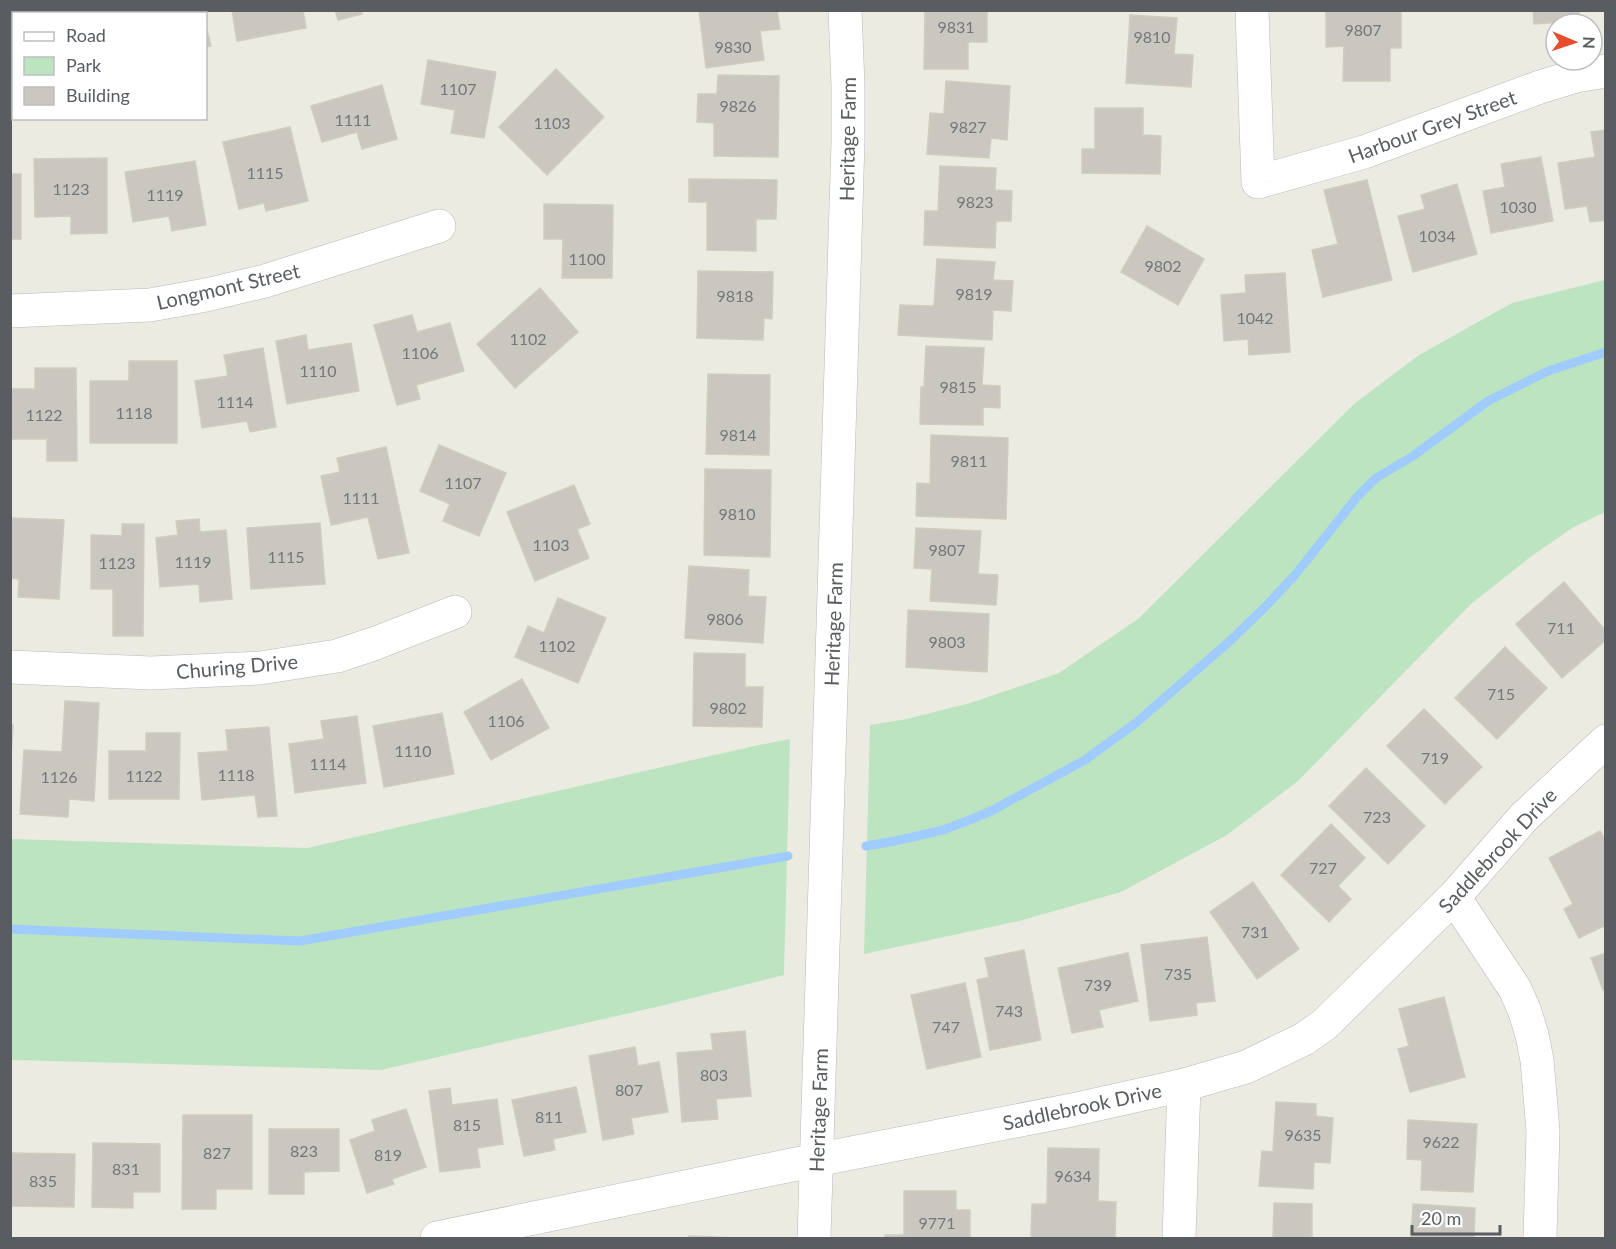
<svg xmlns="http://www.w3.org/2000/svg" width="1616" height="1249" font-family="Lato,sans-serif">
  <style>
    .green { fill: #bde4c1 }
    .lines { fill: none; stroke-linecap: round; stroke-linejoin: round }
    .stream { stroke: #a0ccfd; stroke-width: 9 }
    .building { fill: #c9c7c0; stroke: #d0cdbf; stroke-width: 1.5 }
    .minor-casing { stroke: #b6b8bd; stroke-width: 34 }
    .minor { stroke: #fff; stroke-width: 33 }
    .labels { text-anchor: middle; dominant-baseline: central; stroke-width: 6; stroke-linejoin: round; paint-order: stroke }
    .number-label { font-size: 16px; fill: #757779 }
    .street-label { font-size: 20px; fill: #595c61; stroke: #fff }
  </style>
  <rect width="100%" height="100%" fill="#ecebe1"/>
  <path class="green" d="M1605 280V512L1572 528 1529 558 1471 604 1298 781 1227 835 1121 892 1019 921 864 954 870 725 907 719 970 703 1059 673 1138 619 1354 404 1419 355 1512 303Z
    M790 739 784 975 669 1004 381 1070 11 1060V839L307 848 754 746Z"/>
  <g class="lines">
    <path class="stream" d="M866 846 895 841 943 830 967 821 991 811 1085 760 1137 722 1231 640 1265 607 1295 575 1357 497 1376 478 1413 456 1488 401 1548 371 1606 352
      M10 929 300 941 788 856"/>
  </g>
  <path class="building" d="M119 10H201L202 14H120Z
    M232 10H303L306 28 237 41Z
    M335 10H361L362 14 338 20Z
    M699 10H777L780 29 760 31 764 60 706 68Z
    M925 10H987V42H968V69H924Z
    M1533 10H1579L1580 21 1534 24Z
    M1326 11H1401V48H1390V81H1343L1344 46 1326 47Z
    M1130 15 1177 18 1174 54 1193 55 1191 87 1126 83Z
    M206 26 211 46 206 47Z
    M10 42H14V108H10Z
    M428 60 496 72 484 138 451 133 455 110 421 104Z
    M556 69 604 117 547 175 499 127Z
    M718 75 779 76 778 157 714 156V123L697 122 698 94H717Z
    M946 81 1010 86 1007 140 991 138 989 158 927 154 930 113 944 114Z
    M382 85 397 139 362 149 357 132 322 142 311 106Z
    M1095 108H1143V135L1161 136 1160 174 1082 173V149H1095Z
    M290 127 308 201 266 211 264 203 239 209 223 142Z
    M1606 130V220L1590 222 1587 206 1565 209 1558 163 1595 157 1591 132Z
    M1541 157 1553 221 1491 233 1483 191 1505 187 1501 164Z
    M107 158V233L71 234V216L35 217 34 159Z
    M195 161 206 225 172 231 169 216 133 222 125 172Z
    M940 166 996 168 995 190 1012 191 1011 221H996L995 248 924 245 925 211H938Z
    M10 174H21V239H10Z
    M689 179 777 180 776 219H756V251L707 250V202H689Z
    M1367 180 1392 280 1323 297 1312 250 1338 244 1324 190Z
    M1457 184 1477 254 1413 272 1398 216 1425 209 1421 195Z
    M544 204 613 205 612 278H562L563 239H544Z
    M1147 226 1204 259 1178 305 1121 272Z
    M937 259 995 262 993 280 1013 281 1011 311 993 310 992 340 898 335 900 305 934 306Z
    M698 271 773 272 772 319 764 318 763 340 697 338Z
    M1285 273 1290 352 1249 355 1248 339 1224 341 1221 295 1246 293 1245 275Z
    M540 288 578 332 515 388 477 344Z
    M412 315 417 332 450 323 464 371 416 385 420 399 397 405 374 325Z
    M306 335 308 350 351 343 359 391 287 404 276 341Z
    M926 346 984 348 982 385 1000 386V408L983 407V425L920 424 921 387H924Z
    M263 348 276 427 250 432 247 421 202 428 195 381 228 376 224 355Z
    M129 361H177V443H90V381H129Z
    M35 368H76L77 461H47V439H10V389H35Z
    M708 374 770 375 769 455 706 454Z
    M931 435 1008 438 1006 519 916 516 917 483 930 484Z
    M439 445 506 473 479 536 443 521 450 504 420 491Z
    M386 447 409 553 378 559 368 517 331 525 321 476 340 472 337 458Z
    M705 469 771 470 770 557 704 555Z
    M574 485 590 524 577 529 589 558 535 581 507 512Z
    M10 518 64 520 59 599 18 597 19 579 10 578Z
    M199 519 200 532 226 530 232 599 200 602 199 584 160 587 156 538 178 535 176 521Z
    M320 523 325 584 251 589 247 528Z
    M122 524H144L143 636H113V589H91V535L122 536Z
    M916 528 981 531 978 574 998 575 996 605 930 601 932 569 914 568Z
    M689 566 749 570 748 596 766 597 763 643 685 638Z
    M1564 582 1606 631V640L1562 678 1516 624Z
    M558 598 606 618 578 683 515 657 528 626 544 633Z
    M908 610 989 614 987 672 906 667Z
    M1505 647 1547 688 1497 739 1455 698Z
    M694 653 745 654V687H763L762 727 693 726Z
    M522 679 549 728 491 760 464 712Z
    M65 701 99 703 94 801 69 799 68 817 20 814 24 750 62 752Z
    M1424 709 1482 767 1445 804 1387 746Z
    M442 713 454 774 384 787 373 726Z
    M357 716 366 783 295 793 289 744 324 739 321 721Z
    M10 725H13L10 774Z
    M269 727 277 816 258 817 255 795 202 800 198 753 228 751 226 730Z
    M146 733H180L179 799H109V751H146Z
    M1366 768 1425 826 1388 864 1329 806Z
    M1331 824 1365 858 1338 886 1351 899 1329 922 1281 875Z
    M1600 831 1606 841V925L1579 938 1564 909 1573 904 1549 858Z
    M1253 882 1299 949 1257 979 1210 912Z
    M1207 937 1215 1001 1196 1003 1197 1015 1150 1021 1141 945Z
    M1024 950 1041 1040 990 1050 977 980 989 977 985 958Z
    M1128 953 1138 1001 1099 1010 1103 1027 1072 1033 1058 968Z
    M1606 953V989L1603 990 1591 958Z
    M965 983 981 1057 927 1069 911 995Z
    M1444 997 1465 1077 1410 1092 1398 1049 1409 1046 1399 1009Z
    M745 1031 751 1096 716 1099 718 1119 682 1122 677 1053 713 1050 711 1034Z
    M635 1047 638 1066 659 1062 668 1112 631 1118 634 1134 603 1140 589 1056Z
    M576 1087 586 1132 553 1139 555 1150 524 1156 512 1100Z
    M450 1088 452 1105 497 1099 503 1144 477 1148 480 1167 440 1172 429 1091Z
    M1276 1102 1316 1104V1116L1333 1118 1330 1163 1314 1162 1313 1189 1259 1186 1262 1151 1273 1152Z
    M406 1109 426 1167 392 1179 394 1184 367 1193 350 1140 375 1131 372 1120Z
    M183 1115H252V1189H216V1209H182Z
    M1408 1120 1477 1124 1473 1192 1421 1190 1422 1160 1407 1159Z
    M269 1129H339V1171L304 1172V1194H269Z
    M93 1143 160 1144V1192H133V1208L92 1207Z
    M1048 1148 1099 1149 1098 1201 1116 1202 1115 1238H1031L1032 1204H1047Z
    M10 1153 75 1154 74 1207 10 1206Z
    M904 1191H956V1210H970V1238H885V1235H904Z
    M1274 1203 1312 1204V1238H1273Z
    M1413 1204 1475 1208 1474 1238H1411Z
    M689 1236 741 1238H689Z"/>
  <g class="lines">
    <defs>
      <path id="minor" d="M1252 10 1258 182 1364 152 1540 87 1576 76 1606 71
        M10 311 150 305 206 295 265 281 439 226
        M10 667 151 673 260 668 337 656 376 643 455 612
        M1454 897 1515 989 1525 1012 1532 1035 1537 1060 1543 1131 1540 1238
        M437 1238 816 1160 1072 1110 1184 1085 1246 1067 1304 1039 1325 1024 1454 897 1524 817 1606 741
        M814 1238 848 142V85L845 10
        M1179 1238 1184 1085"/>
    </defs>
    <use href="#minor" class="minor-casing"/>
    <use href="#minor" class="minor"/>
  </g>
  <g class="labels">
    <g class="number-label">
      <text x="956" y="26">9831</text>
      <text x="1363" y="29">9807</text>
      <text x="1152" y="36">9810</text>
      <text x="733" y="46">9830</text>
      <text x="458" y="88">1107</text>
      <text x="738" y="105">9826</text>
      <text x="353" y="119">1111</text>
      <text x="552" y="122">1103</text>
      <text x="968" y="126">9827</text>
      <text x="265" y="172">1115</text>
      <text x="71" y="188">1123</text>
      <text x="165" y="194">1119</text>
      <text x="975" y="201">9823</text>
      <text x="1518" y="206">1030</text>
      <text x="1437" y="235">1034</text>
      <text x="587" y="258">1100</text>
      <text x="1163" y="265">9802</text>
      <text x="974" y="293">9819</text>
      <text x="735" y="295">9818</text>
      <text x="1255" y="317">1042</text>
      <text x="528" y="338">1102</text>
      <text x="420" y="352">1106</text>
      <text x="318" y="370">1110</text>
      <text x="958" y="386">9815</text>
      <text x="235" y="401">1114</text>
      <text x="134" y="412">1118</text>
      <text x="44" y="414">1122</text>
      <text x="738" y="434">9814</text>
      <text x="969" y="460">9811</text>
      <text x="463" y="482">1107</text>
      <text x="361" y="497">1111</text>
      <text x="737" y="513">9810</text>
      <text x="551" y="544">1103</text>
      <text x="947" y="549">9807</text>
      <text x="286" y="556">1115</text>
      <text x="193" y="561">1119</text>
      <text x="117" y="562">1123</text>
      <text x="725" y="618">9806</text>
      <text x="1561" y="627">711</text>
      <text x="947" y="641">9803</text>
      <text x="557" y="645">1102</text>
      <text x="1501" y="693">715</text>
      <text x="728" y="707">9802</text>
      <text x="506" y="720">1106</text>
      <text x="413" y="750">1110</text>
      <text x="1435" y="757">719</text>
      <text x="328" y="763">1114</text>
      <text x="236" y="774">1118</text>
      <text x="144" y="775">1122</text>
      <text x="59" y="776">1126</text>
      <text x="1377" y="816">723</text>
      <text x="1323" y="867">727</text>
      <text x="1255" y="931">731</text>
      <text x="1178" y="973">735</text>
      <text x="1098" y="984">739</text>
      <text x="1009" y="1010">743</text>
      <text x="946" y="1026">747</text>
      <text x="714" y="1074">803</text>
      <text x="629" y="1089">807</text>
      <text x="549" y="1116">811</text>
      <text x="467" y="1124">815</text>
      <text x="1303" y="1134">9635</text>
      <text x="1441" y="1141">9622</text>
      <text x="304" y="1150">823</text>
      <text x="217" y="1152">827</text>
      <text x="388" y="1154">819</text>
      <text x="126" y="1168">831</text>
      <text x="1073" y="1175">9634</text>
      <text x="43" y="1180">835</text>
      <text x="937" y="1222">9771</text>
    </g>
    <g class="street-label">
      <text transform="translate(1432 126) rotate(-20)">Harbour Grey Street</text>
      <text transform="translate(847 139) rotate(-89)">Heritage Farm</text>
      <text transform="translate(228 286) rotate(-13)">Longmont Street</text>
      <text transform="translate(833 624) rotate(-88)">Heritage Farm</text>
      <text transform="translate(237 666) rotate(-5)">Churing Drive</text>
      <text transform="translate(1497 850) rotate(-47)">Saddlebrook Drive</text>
      <text transform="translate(1082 1106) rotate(-12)">Saddlebrook Drive</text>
      <text transform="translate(818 1110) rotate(-88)">Heritage Farm</text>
    </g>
  </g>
  <rect width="1616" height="1249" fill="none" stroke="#595c61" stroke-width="24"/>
  <rect x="12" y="12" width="195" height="108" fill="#ffffff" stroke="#bdbec0" stroke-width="1.5"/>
  <rect x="24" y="32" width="30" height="9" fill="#ffffff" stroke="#bdbec0" stroke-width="1.5"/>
  <text x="66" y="42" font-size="18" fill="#595c61">Road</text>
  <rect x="24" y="57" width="30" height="18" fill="#bde4c1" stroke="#bdbec0" stroke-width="1.5"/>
  <text x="66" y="72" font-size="18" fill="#595c61">Park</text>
  <rect x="24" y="87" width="30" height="18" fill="#c9c7c0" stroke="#bdbec0" stroke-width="1.5"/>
  <text x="66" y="102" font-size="18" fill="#595c61">Building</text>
  <g transform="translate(1574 42) rotate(92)"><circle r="28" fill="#ffffff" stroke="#bdbec0" stroke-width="1.5"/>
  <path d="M0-4.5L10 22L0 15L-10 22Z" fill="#e54d2e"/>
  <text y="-9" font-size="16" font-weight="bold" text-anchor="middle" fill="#595c61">N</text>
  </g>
  <path d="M1412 1225v9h88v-9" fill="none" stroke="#595c61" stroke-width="3"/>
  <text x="1421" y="1225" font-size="18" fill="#595c61" stroke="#ffffff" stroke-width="4.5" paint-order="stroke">20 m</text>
</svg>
